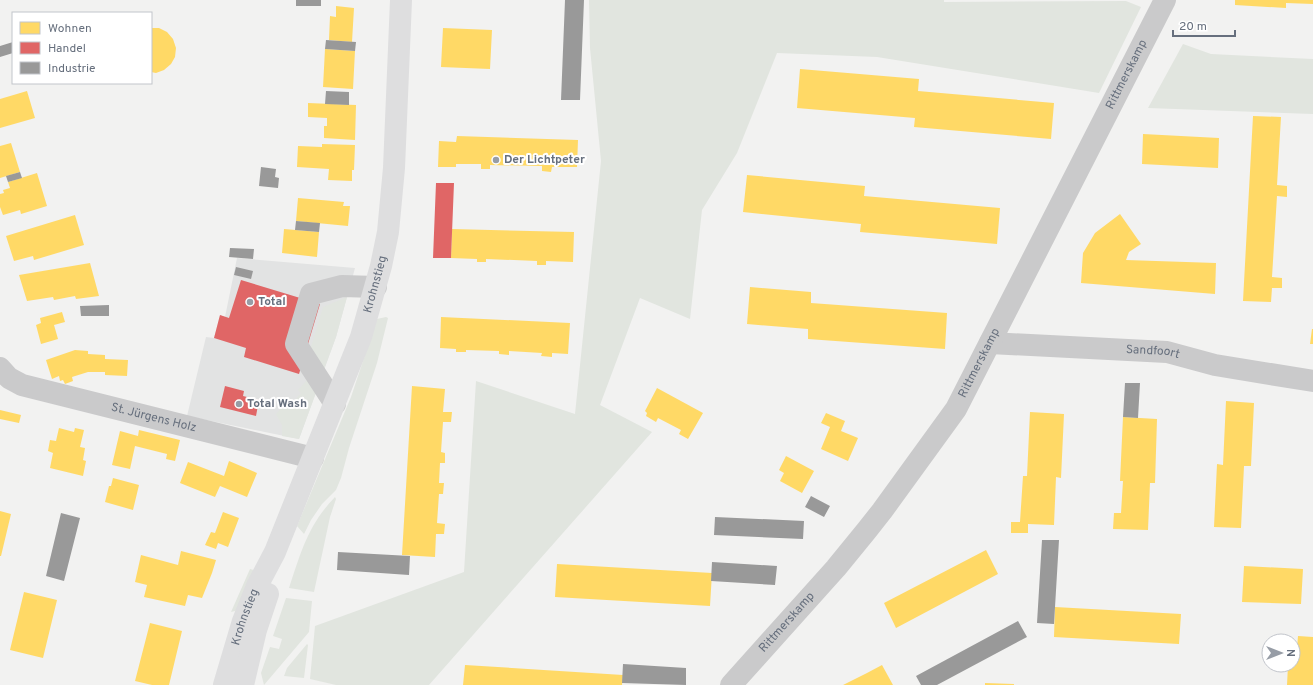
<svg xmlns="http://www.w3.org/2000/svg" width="1313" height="685" font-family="Overpass,sans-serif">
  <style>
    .built { fill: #e2e3e3 }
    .green { fill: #e1e5df }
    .homes { fill: #ffd966 }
    .shops { fill: #e06666 }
    .industry { fill: #999 }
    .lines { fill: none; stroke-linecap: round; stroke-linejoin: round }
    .minor { stroke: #cacacb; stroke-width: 22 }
    .major { stroke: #dededf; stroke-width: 22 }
    .poi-dot { fill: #979da6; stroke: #fff; stroke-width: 1.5 }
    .labels { text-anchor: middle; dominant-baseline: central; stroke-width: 4; stroke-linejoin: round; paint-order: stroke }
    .street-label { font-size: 12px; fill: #666f7d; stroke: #fff }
    .poi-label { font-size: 12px; font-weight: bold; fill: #666f7d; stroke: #fff; text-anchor: start }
  </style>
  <rect width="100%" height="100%" fill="#f2f2f1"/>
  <path class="built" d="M237 258 355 268 336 337 299 439 187 416 206 337 214 338 220 315 225 317Z"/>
  <path class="green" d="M589 0H944V2L1126 1 1141 7 1099 93 877 57 777 53 737 153 702 210 690 319 640 298 600 405 652 432 429 685H336L310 679 315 626 464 572 476 381 575 414 601 161 590 48Z
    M1183 44 1211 54 1313 59V114L1148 108Z
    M347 297 336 337 323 372 311 347 323 307Z
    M386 317 388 318 377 363 349 448 341 478 336 490 322 504 311 520 304 534 297 526 351 397 377 319Z
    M307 380 317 390 299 439 282 436V425L276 414 290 398 294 401 301 393 298 390Z
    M335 497 336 499 330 517 314 592 289 588C301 552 308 525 335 497Z
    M250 569 257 571 239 610 231 612Z
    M286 598 312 601 309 632 264 685 261 673 270 647 279 649 282 639 273 636Z
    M307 644 308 645 304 678 284 676 287 668Z"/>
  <path class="homes" d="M1235 0H1313V4L1286 3V8L1235 5Z
    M336 6 354 8 352 42 329 40 330 16 336 17Z
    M151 28H159L167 32 173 39 176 48 175 57 171 64 164 70 156 73 151 72Z
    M443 28 492 30 490 69 441 67Z
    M325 49 355 51 353 89 323 87Z
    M800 69 919 79 918 91 1054 103 1051 139 914 127 915 118 797 108Z
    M27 91 35 118 0 128V99Z
    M308 103 356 105 355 140 324 138V126H327V118L308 117Z
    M1253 116 1281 117 1277 185 1287 186V197L1277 196 1272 277 1282 278V288H1272L1271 302 1243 301Z
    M1143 134 1219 138 1218 168 1142 164Z
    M457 136 578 140 577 167H552L551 172 542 171V166L490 165V169H481V164H456V167H438L439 141 456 142Z
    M11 143 20 172 0 178V146Z
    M322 144 355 145 354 170H352V181L328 180 329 169 297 167 298 146 322 147Z
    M37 173 47 206 21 214 20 210 3 215 0 207V194L4 193 3 190 10 188 8 182Z
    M747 175 865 186 864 196 1000 208 997 244 860 232 861 224 743 212Z
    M298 198 344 202 343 206H350L348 226 296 221Z
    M1120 214 1141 244 1129 252 1126 260 1216 263 1215 294 1081 283 1083 253 1095 233Z
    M75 215 84 245 34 260 33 256 14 261 6 236Z
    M284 229 319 232 317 257 282 253Z
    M452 229 574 232 573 262 546 261V265H537V261L486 259V262H477V259L451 258Z
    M90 263 99 296 76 299 75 296 54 300 53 297 27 301 19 275Z
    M750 287 811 292V303L947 313 945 349 808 339V329L747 324Z
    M62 312 65 322 54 325 58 339 41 344 36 325 41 323 40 318Z
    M441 317 570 323 568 354 552 353V357L541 356 542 353 509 351V355L499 354V351L466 350V352H456V349L440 348Z
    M1312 329H1313V344H1310Z
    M75 350 88 351V354L105 355V359L128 360 127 376 105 375V372H88L72 377 73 381 65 384 63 380 60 381 59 376 52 379 46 360Z
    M412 386 445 389 443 412H452L451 422H443L441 452 445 453V463H440L439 483H444L443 494H439L437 523 445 524 444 534H436L435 557 402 555Z
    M657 388 703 413 688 439 679 434 681 430 658 418 656 422 646 416 647 413 645 411Z
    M1226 401 1254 403 1251 466H1244L1241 528 1214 527 1217 464 1223 465Z
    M0 410 21 415 19 423 0 419Z
    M1030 412 1064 414 1061 478 1056 477 1054 525 1028 524V533H1011V522H1020L1023 476H1027Z
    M826 413 845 421 841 431 858 438 848 461 821 449 830 427 821 423Z
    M1123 417 1157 419 1155 483H1150L1148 530 1113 529 1114 513H1121L1123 481H1120Z
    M59 428 74 432 75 428 84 430 80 447 85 448 83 460 86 461 83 476 50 468 53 453 48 451 50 440 56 441Z
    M139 430 180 440 175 461 166 459 167 454 135 446 130 469 112 465 120 431 138 436Z
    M786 456 814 471 802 493 780 481 784 473 779 470Z
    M229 461 257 473 247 497 220 486 215 497 180 483 188 462 224 476Z
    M113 478 139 485 133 510 105 502 109 486H111Z
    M0 511 11 514 1 556H0Z
    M223 512 239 518 228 547 218 543 216 549 205 545 211 532 215 533Z
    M986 550 998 574 896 628 884 603Z
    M181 551 216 560 212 573 202 598 188 595 185 606 144 597 147 585 135 582 141 555 178 565Z
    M557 564 712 573 710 606 555 597Z
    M1244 566 1303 569 1301 604 1242 602Z
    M24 592 57 600 43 658 10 650Z
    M1055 607 1181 614 1179 644 1054 637Z
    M150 623 182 631 169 685H152L135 681Z
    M1298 636 1313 637V685H1287L1288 665H1293V660H1296Z
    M465 665 623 675 622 685H463Z
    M882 665 893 685H843L867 673Z
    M985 683 1014 684V685H985Z"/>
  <path class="shops" d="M436 183H454L451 258H433Z
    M241 280 320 304 299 374 244 357 246 348 214 338 220 315 229 318Z
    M225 386 244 391 243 396 259 400 256 416 220 407Z"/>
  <path class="industry" d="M296 0H321V6H296Z
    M565 0H584L580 100H561Z
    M326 40 356 42 355 51 325 49Z
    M13 42V53L0 57V46Z
    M326 91 349 92V105L325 104Z
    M261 167 276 169 275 177 279 178 278 188 259 186Z
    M20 172 22 178 8 182 6 176Z
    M296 221 320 223 319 232 295 230Z
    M230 248 254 249 253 259 229 257Z
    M236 267 253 271 251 279 234 275Z
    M109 305V316H81L80 306Z
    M1125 383H1140L1138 418 1123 417Z
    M811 496 830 506 824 517 805 507Z
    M61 513 80 518 64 581 46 576Z
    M715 517 804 521 803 539 714 535Z
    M1042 540H1059L1054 624 1037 623Z
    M338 552 410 556 409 575 337 570Z
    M712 562 777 566 775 585 711 581Z
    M1018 621 1027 637 937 685H921L916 676Z
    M623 664 686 668V685L622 683Z"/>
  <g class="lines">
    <g class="minor">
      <path id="s1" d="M990 343 1167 352 1215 365 1313 381"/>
      <path id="s2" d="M0 368 9 378 22 385 313 458"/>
      <path d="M335 404 296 344 311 294 342 286 376 287"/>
      <path id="s3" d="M731 685 836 568 867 530 882 511 956 409 1165 0"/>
    </g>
    <g class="major">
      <path id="s4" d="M224 685 243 621 257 586 275 552 361 337 381 266 388 232 394 168 401 0"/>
      <path d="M243 685 256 630 268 594"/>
    </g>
  </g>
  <g class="poi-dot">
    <circle cx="496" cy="160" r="4"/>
    <circle cx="250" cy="302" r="4"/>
    <circle cx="239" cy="404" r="4"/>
  </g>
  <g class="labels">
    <g class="street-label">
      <text stroke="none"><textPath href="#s3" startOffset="732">Rittmerskamp</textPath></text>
      <text stroke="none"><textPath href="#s4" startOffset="429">Krohnstieg</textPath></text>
      <text stroke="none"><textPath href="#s1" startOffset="163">Sandfoort</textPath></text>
      <text stroke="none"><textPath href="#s3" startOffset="408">Rittmerskamp</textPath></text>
      <text stroke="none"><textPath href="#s2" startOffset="164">St. Jürgens Holz</textPath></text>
      <text stroke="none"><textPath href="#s4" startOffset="71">Krohnstieg</textPath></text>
      <text stroke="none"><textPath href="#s3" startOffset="84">Rittmerskamp</textPath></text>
    </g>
    <g class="poi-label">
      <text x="504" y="160">Der Lichtpeter</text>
      <text x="258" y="302">Total</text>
      <text x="247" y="404">Total Wash</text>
    </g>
  </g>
  <rect x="12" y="12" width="140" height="72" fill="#ffffff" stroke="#c2c5cb"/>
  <rect x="20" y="22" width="20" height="12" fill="#ffd966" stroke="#c2c5cb"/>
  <text x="48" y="32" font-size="12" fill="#666f7d">Wohnen</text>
  <rect x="20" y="42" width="20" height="12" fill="#e06666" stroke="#c2c5cb"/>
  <text x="48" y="52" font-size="12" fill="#666f7d">Handel</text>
  <rect x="20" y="62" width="20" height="12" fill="#999999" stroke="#c2c5cb"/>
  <text x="48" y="72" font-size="12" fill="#666f7d">Industrie</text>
  <g transform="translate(1281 653) rotate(90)"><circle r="19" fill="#ffffff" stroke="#c2c5cb"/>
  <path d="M0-3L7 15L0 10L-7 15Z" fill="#979da6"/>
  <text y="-6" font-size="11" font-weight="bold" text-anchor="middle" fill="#666f7d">N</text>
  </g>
  <path d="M1173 30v6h62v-6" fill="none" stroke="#666f7d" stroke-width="2"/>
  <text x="1179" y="30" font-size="12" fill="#666f7d" stroke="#ffffff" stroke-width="3" paint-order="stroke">20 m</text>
</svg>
